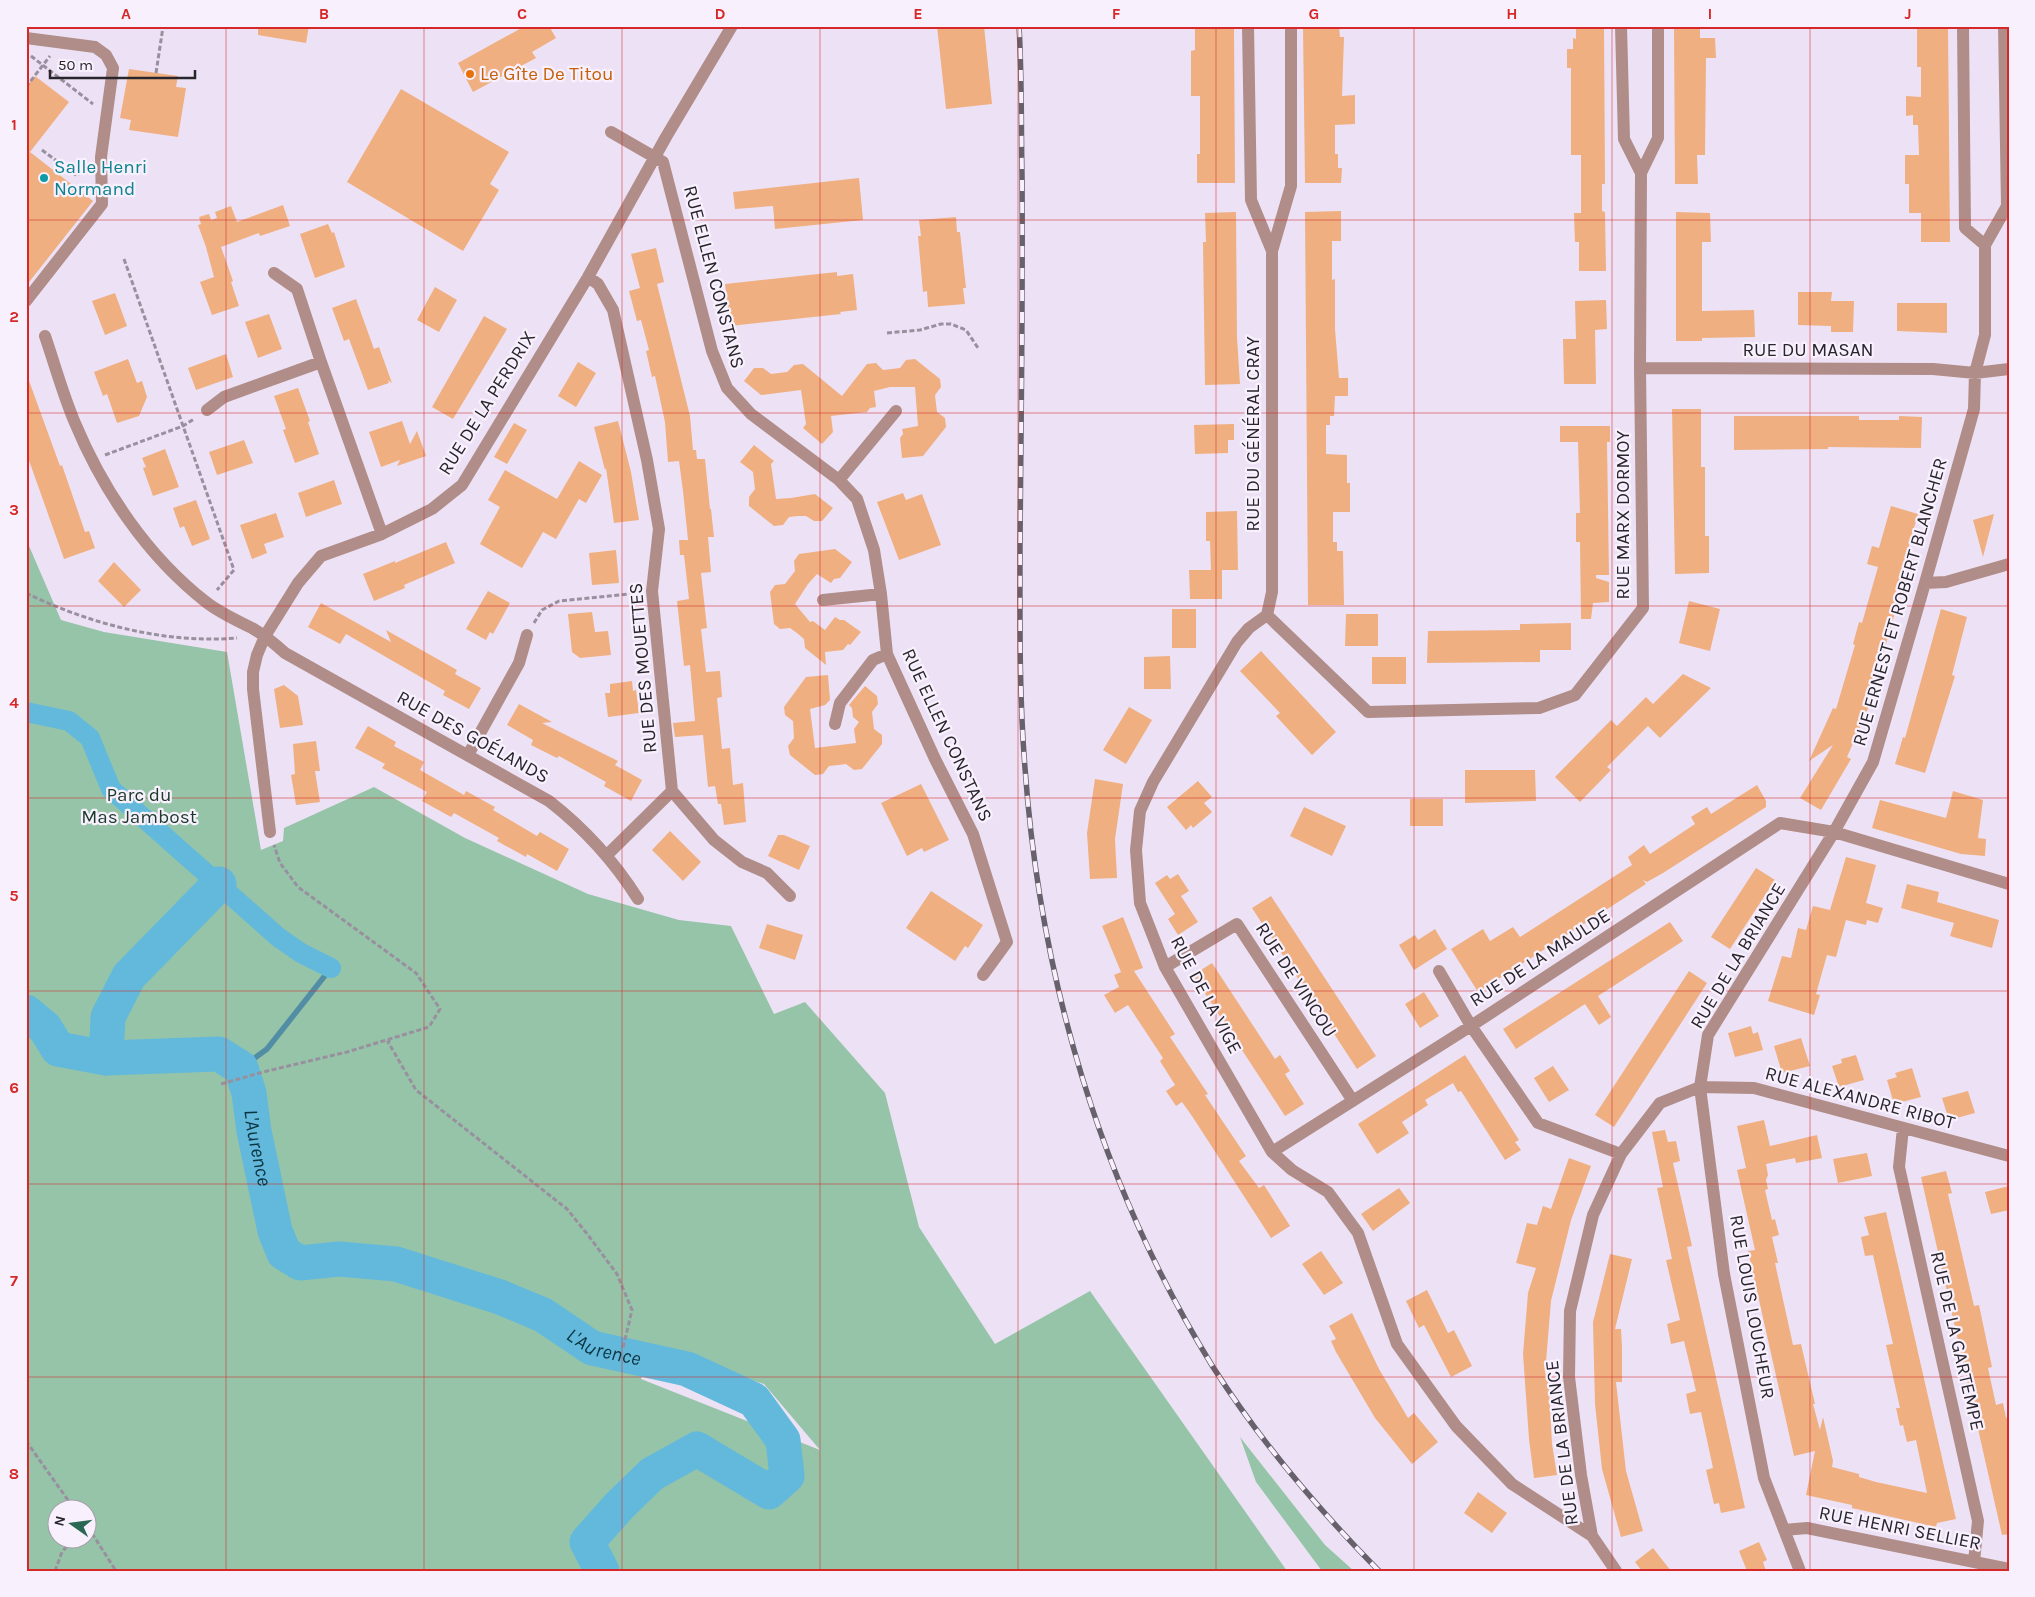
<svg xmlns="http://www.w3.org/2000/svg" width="2035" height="1597" font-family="Karla,sans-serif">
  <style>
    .green { fill: #96c4a9; fill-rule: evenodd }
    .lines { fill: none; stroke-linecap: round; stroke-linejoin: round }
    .stream { stroke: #528da6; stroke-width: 5.5 }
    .canal { stroke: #63b9db; stroke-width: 20 }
    .river { stroke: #63b9db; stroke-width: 35 }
    .building { fill: #efaf81 }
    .path { stroke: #98909e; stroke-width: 3; stroke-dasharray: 5 2.5; stroke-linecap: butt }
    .minor { stroke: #b08d88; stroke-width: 12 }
    .rail-casing { stroke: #67616c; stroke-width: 5.5 }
    .rail { stroke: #f8f1fd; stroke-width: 4; stroke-dasharray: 11; stroke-linecap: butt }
    .grid { fill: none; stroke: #d62828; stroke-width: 1; stroke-opacity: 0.55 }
    .food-dot { fill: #e8710a; stroke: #f8f1fd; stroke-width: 2 }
    .culture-dot { fill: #0f9aa8; stroke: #f8f1fd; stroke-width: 2 }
    .labels { text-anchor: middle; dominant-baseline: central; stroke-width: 4.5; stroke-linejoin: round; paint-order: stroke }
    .food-label { font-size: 19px; fill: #c56008; stroke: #f8f1fd; text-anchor: start }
    .culture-label { font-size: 19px; fill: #0d838f; stroke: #f8f1fd; text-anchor: start }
    .street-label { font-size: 19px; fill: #29252c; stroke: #f8f1fd }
    .park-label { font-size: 19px; fill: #193a29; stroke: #f8f1fd }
    .water-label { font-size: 20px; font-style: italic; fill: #0c3543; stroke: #f8f1fd }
    .neatline { fill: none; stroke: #d62828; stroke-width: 2 }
    .grid-label { font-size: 16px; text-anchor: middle; font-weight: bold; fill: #d62828 }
  </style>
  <rect width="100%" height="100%" fill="#ede2f5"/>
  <path class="green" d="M26 539 61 620 104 632 227 652 261 850 283 841 284 828 374 787 465 838 588 894 679 920 731 926 774 1014 805 1002 885 1093 919 1227 995 1344 1090 1291 1287 1571H26ZM652 1348 764 1384 820 1450 641 1379ZM58 1510H88V1540H58Z
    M1240 1437 1325 1545 1354 1571H1322L1256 1482Z"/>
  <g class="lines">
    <path class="stream" d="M241 1068 267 1049 331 968"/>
    <path class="canal" d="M26 712 69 721 90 738 111 789 278 937 301 953 331 968"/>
    <g class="river">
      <path id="s1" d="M26 1012 45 1028 58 1049 106 1058 219 1054 241 1068 249 1093 254 1131 275 1231 284 1253 300 1263 339 1259 396 1264 500 1297 543 1315 592 1348 687 1369 754 1400 783 1440 787 1476 769 1492 697 1449 652 1474 620 1505 587 1542 602 1571"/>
      <path d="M106 1058 108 1017 129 976 219 884"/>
    </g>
  </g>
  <path class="building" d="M258 26H309L306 43 258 35Z
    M525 26H549L556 38 532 52 536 58 473 92 458 63Z
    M937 26H984L992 104 946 109Z
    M1195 26H1234L1235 183H1197V154H1200V96H1191V51L1195 50Z
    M1303 26H1339L1340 37H1344L1342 96 1355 95V124L1335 125V154H1338V168H1342L1341 183H1305Z
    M1576 26H1604L1605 184H1602V211L1605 212 1606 271H1579V242H1575L1574 213H1581V155H1571V68H1567V49H1573V38L1576 39Z
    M1674 26H1700V38H1715L1716 58H1706L1705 155H1697L1698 184H1675Z
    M1917 26H1948L1950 242H1921V213H1909V184H1905V155H1919L1918 125H1913V115L1906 116V96L1921 97V67H1917Z
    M129 69 178 76 176 87 186 88 178 137 129 130 131 120 120 118Z
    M35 76 69 102 30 152 93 201 26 286V87Z
    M401 89 509 152 490 184 499 190 463 251 347 182Z
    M859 178 863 220 775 229 773 206 735 209 733 192Z
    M283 205 290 226 260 236 259 233 221 247 233 281 231 282 239 306 212 315 200 282 214 277 206 247 198 225 201 224 199 217 209 214 211 220 217 218 215 212 231 206 237 222Z
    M1341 211V241H1332V280L1335 279V329L1339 378H1348V396H1335L1334 416H1330V425H1326V454L1347 455V483H1350V512H1333V542H1337V551H1343L1344 605H1308L1305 212Z
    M1236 212 1237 337 1240 384 1205 385 1203 242H1206L1205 213Z
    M1676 212 1710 213 1711 242H1702V311L1754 310 1755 337 1702 338V341H1676Z
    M956 217 957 232H960L966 288H963L965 304 928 307 927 291 923 292 918 236H921L919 220Z
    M328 224 332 233 334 232 345 267 315 278 300 234Z
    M656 248 664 282 657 284 690 416 693 450H696L697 459H705L710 509H711L714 537H708L711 572 701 573 707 628 701 629 706 672 720 671 722 697 717 698 722 749 730 748 733 785 743 783 746 822 724 825 721 804H718L715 786 708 787 703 735 675 737 673 723 695 721 690 665 684 666 677 601 689 599 684 555H680L679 540H688L683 491 679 461 668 462 665 422 655 376 652 377 646 351 649 350 641 320 637 321 629 291 640 288 631 254Z
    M837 272V276L853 274 857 310 840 312 841 314 730 326 725 284Z
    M435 287 457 300 439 332 417 320Z
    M1798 292H1832L1831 301H1854L1853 332H1831V326L1798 325Z
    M115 293 127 326 105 335 92 301Z
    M356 299 374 349 379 347 392 383 388 380 389 383 368 390 349 339 344 341 332 308Z
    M1606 300 1607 329 1595 330 1596 384H1564L1563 339H1576L1575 301Z
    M1897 303H1947V333L1897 331Z
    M269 314 282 349 258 358 245 322Z
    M484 316 507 329 453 419 432 407Z
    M226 354 233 377 196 390 188 368Z
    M128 359 137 383 142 381 147 397 139 416 117 423 107 394 103 396 94 372Z
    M915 359 940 379 941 387 935 395 936 404 937 412 945 418 946 427 923 456 902 458 900 438 903 434 902 429 918 426 915 387H890L874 391 876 407 870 408 867 412 831 416 833 432 822 444 803 428 806 424 801 390 761 395 744 381 754 368H763L771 374 787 372 794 365 803 364 842 396 867 364 876 363 883 370 892 369 900 368 906 360Z
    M578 362 596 373 576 407 558 396Z
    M26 378H28L60 466 62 465 85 532 89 531 95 548 64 559 26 452Z
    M298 388 310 421 308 422 319 454 295 463 283 430 286 429 274 396Z
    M1672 409H1701V467H1705V536H1709V573L1675 574Z
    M1734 416H1859V420H1899V416L1922 417 1921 448 1828 447V449L1734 450Z
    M402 421 410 444 417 431 426 456 397 466 400 460 381 467 369 432Z
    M618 421 631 472 639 520 614 523 606 468 605 470 594 427Z
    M514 423 527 430 507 464 494 457Z
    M1234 424V440H1228V453L1195 454 1194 425Z
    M1560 426H1610V442H1607L1609 575H1596V578L1609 582V602L1593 603 1591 619H1581L1580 542H1576V513H1580L1578 442H1560Z
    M244 440 253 463 217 475 209 452Z
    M754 445 774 461 771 464 776 499 791 498 815 494 833 508 822 521H814L806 516H798L789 517 783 525 774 526 749 506V497L755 489 753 472 740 462Z
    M165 449 179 487 153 496 143 468 146 467 142 458Z
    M579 461 602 475 586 503 579 499 556 539 543 532 522 568 480 544 500 507 488 500 505 470 557 499Z
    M334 480 342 504 306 517 298 493Z
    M903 493 906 500 922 494 941 545 899 560 877 502Z
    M196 500 210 539 192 546 184 526 180 528 173 508Z
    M1891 506 1918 514 1893 601 1898 602 1871 696 1873 697 1847 757 1851 759 1821 810 1800 798 1833 745 1809 761 1833 708 1836 709 1855 645 1853 644 1859 622 1862 623 1878 567 1867 564 1872 546 1879 548Z
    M1237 511 1238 570H1222V599H1190L1189 570H1211L1210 541H1206V512Z
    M276 513 284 537 264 544 267 553 252 559 240 525Z
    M1994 514 1983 557 1973 520Z
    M446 542 455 563 404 585 405 588 374 601 363 574 395 561V563Z
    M835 549 852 562 840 578 834 579 831 583 817 574 808 584 795 604 810 622 813 621 825 630 835 617 840 620H844L861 632 850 645 848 644 843 650 825 652 826 665 805 648 804 639 797 633 790 628 780 629 774 624 770 592 775 585 785 584 795 571 794 561 799 554Z
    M616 550 619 583 592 585 589 553Z
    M114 562 141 590 124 607 98 581Z
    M488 591 510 603 493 634 490 632 486 640 466 629Z
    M1689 601 1720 609 1710 651 1679 643Z
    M321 603 391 642 386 630 457 670 455 674 481 688 469 709 443 695 445 691 346 634 340 644 308 627Z
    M1172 609H1196V648H1172Z
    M1941 609 1967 617 1952 675 1955 676 1925 773 1895 764 1903 737 1905 738Z
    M592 612 595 632 608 631 611 655 580 658 572 652 568 614Z
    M1346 614H1378V646H1345Z
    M1571 623V650H1540V662L1427 663 1428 631 1520 630V624Z
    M1261 651 1336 732 1312 755 1276 716 1280 713 1240 671Z
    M1170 656 1171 689H1144V657Z
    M1372 657H1406V684H1372Z
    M1683 674 1711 688 1660 738 1648 726 1607 767 1611 770 1580 802 1555 777 1611 720 1617 726 1646 697 1653 704Z
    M828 675 830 700 825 705 810 709 815 748 856 743 854 729 859 722 853 717 852 708 849 705 865 686 877 696 878 704 872 712 874 729 882 735V744L862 769 854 770 846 764 838 765 829 766 823 774 815 775 790 755 788 746 794 738 793 721 785 715 784 707 806 677Z
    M632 681 633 691 636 690 639 713 608 717 605 693H610V684Z
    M284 685 298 696 303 725 280 728 274 689Z
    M519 704 552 722 542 723 618 761 615 765 642 780 631 801 604 786 606 782 559 756 557 758 531 745 533 740 507 725Z
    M1129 707 1152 720 1126 764 1103 750Z
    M368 726 396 742 394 746 424 762 420 770 464 795 466 791 495 807 493 810 537 836 540 832 569 849 557 871 527 854 526 857 497 841 499 838 454 813 451 817 422 801 427 792 382 768 385 764 355 748Z
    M316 741 320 771H315L320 802 296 805 291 775 295 774 293 744Z
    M1465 770H1535L1536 801 1465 803Z
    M1095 779 1123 784 1115 839 1117 878 1090 879 1087 833Z
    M1198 781 1212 797 1204 803 1212 812 1193 828 1191 825 1186 830 1167 807Z
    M921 784 949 840 924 852 922 848 907 856 881 803Z
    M1757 785 1766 801V807L1663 873 1647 882 1643 880 1646 884 1478 992 1451 949 1483 929 1490 941 1513 927 1520 937 1632 865 1628 857 1644 845 1650 854 1695 824 1691 817 1707 807 1711 814Z
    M1953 791 1983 800 1978 838 1986 839 1985 856 1961 854 1872 828 1880 800 1946 818Z
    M1410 799H1443V826H1410Z
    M1304 807 1346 826 1332 856 1290 836Z
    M670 831 701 862 683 881 652 850Z
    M778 835H784L810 846 799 870 768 856Z
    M1846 857 1876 865 1866 903 1883 908 1878 923 1867 920 1866 925 1846 920 1836 957 1827 955 1816 994 1820 995 1814 1015 1768 1001 1782 956 1791 958 1798 928 1806 930 1813 906 1830 910Z
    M1756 868 1775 880 1730 949 1711 937Z
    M1178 874 1189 891 1181 896 1198 922 1178 935 1168 919 1175 914 1155 883 1167 875 1170 879Z
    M1907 884 1939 892 1937 902 1999 920 1992 948 1950 936 1954 923 1901 908Z
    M931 891 983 925 968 948 965 946 955 961 906 928Z
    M1271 896 1376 1056 1357 1069 1252 908Z
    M1123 917 1143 968 1134 971 1175 1034 1170 1037 1208 1094 1205 1095 1246 1156 1239 1161 1259 1188 1264 1185 1290 1226 1271 1238 1192 1116 1182 1102 1176 1106 1166 1091 1175 1085 1160 1061 1163 1058 1128 1005 1115 1013 1104 995 1119 987 1114 975 1121 972 1102 926Z
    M1670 922 1683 941 1598 996 1611 1017 1599 1025 1585 1004 1516 1049 1503 1029Z
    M767 924 803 935 795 960 759 948Z
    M1435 929 1447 949 1414 970 1399 945 1415 935 1418 940Z
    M1212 963 1275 1059 1280 1055 1290 1071 1285 1074 1304 1104 1285 1116 1193 975Z
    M1689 971 1707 983 1614 1127 1595 1115Z
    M1424 992 1439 1016 1420 1028 1405 1004Z
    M1751 1026 1753 1034 1758 1032 1763 1050 1735 1057 1728 1033Z
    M1801 1038 1810 1066 1782 1073 1774 1046Z
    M1465 1055 1519 1140 1515 1142 1521 1150 1505 1160 1461 1091 1458 1092 1453 1083 1425 1100 1428 1105 1402 1122 1409 1133 1377 1154 1358 1124Z
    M1856 1055 1864 1080 1839 1087 1832 1066 1842 1063 1841 1059Z
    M1553 1066 1569 1090 1549 1102 1534 1078Z
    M1912 1068 1921 1097 1894 1104 1887 1080 1897 1077 1895 1073Z
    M1968 1091 1975 1113 1949 1120 1942 1098Z
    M1764 1120 1770 1146 1817 1135 1822 1158 1796 1163 1795 1158 1766 1164 1768 1175 1766 1180 1768 1189 1765 1190 1772 1220 1775 1219 1779 1235 1772 1237 1778 1263H1775L1793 1345 1801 1344 1815 1404H1813L1820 1430 1823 1417 1833 1461 1832 1467 1859 1474V1477L1876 1482 1927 1493 1916 1440 1907 1442 1903 1425 1900 1426 1896 1408H1900L1886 1345 1893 1344 1873 1255 1865 1256 1861 1237 1869 1235 1864 1217 1886 1212 1956 1519 1937 1523 1936 1527 1852 1508V1505L1806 1495 1815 1451 1794 1456 1748 1251 1755 1250 1737 1170 1746 1168 1737 1126Z
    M1665 1130 1668 1142 1676 1141 1680 1161 1673 1163 1692 1246 1687 1247 1745 1508 1721 1513 1719 1503 1714 1504 1706 1470 1713 1468 1701 1412 1690 1414 1686 1394 1696 1391 1684 1341 1671 1344 1667 1324 1680 1320 1666 1260 1672 1259 1657 1188 1663 1187 1652 1132Z
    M1867 1153 1872 1176 1838 1183 1833 1159Z
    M1569 1158 1591 1166 1571 1220 1551 1301 1545 1374 1548 1373 1552 1444 1557 1475 1534 1478 1529 1439 1523 1354 1528 1293 1536 1268 1516 1263 1527 1223 1537 1225 1543 1206 1551 1209Z
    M1946 1171 1952 1193 1948 1194 1974 1306 1979 1305 1992 1367 1988 1368 1996 1405 2003 1403 2006 1418H2009V1534L2002 1535 1921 1177Z
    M2009 1186V1210L1991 1214 1985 1192Z
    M1399 1188 1410 1203 1373 1231 1361 1214Z
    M1321 1251 1343 1283 1324 1295 1302 1264Z
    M1610 1254 1632 1259 1615 1329H1621L1622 1347V1382H1616L1626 1471 1643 1531 1621 1537 1602 1469 1595 1404 1593 1322Z
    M1427 1290 1448 1333 1454 1330 1472 1366 1451 1377 1424 1325 1419 1328 1406 1301Z
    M1352 1313 1379 1369 1408 1418 1414 1413 1438 1442 1412 1464 1375 1418 1336 1352 1331 1341 1336 1339 1329 1326Z
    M1478 1492 1507 1513 1492 1533 1464 1513Z
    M1759 1542 1767 1560 1763 1562 1766 1571H1747L1739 1551Z
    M1653 1548 1671 1571H1642L1635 1562Z"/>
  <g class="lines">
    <path class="path" d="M31 56 93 104
      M156 73 163 27 159 26
      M26 87 50 56
      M42 150 77 176 86 164
      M124 259 234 570 217 590
      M887 333 920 330 941 324H951L966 330 978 348
      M105 455 183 426 194 419
      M26 593C90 624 165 644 237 638
      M534 623 542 610 559 601 638 593
      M390 1040 388 1042 416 1090 567 1209 588 1235 617 1274 632 1310 623 1348
      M221 1084 263 1072 347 1052 429 1027 440 1009 416 973 298 887 280 863 274 845
      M26 1441 75 1510
      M88 1527 116 1571
      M55 1571 62 1552 72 1540"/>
    <path class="minor" d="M1248 26 1251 200 1272 251
      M1621 26 1624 139 1641 173
      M1963 26 1965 228 1985 245
      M26 38 95 47 106 55 113 68 101 157 102 204 26 301
      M611 132 663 162 712 351 727 388 751 414 839 480 857 499 874 550 881 594 887 654 935 759 973 834 1007 942 983 975
      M274 273 297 289 321 362 382 534
      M588 277 598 284 613 310 647 460 659 529 652 591 672 791 714 840 742 862 767 873 790 896
      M45 336C55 365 63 395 75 423 103 490 147 556 206 602 220 613 236 620 252 628 264 635 275 644 285 653L549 801C585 829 614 861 638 899
      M1640 368 1933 369 1975 373 2009 369
      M207 410 224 397 321 362
      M839 480 896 411
      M1925 583 1946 582 2009 564
      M823 600 881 594
      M1267 615 1249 628 1237 642 1153 782 1140 811 1136 850 1140 903 1165 967 1272 1152 1292 1170 1328 1192 1358 1233 1397 1344 1456 1426 1512 1484 1592 1536 1616 1571
      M1267 615 1368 712 1539 708 1575 695 1643 608 1640 368 1641 173 1658 138V26
      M1267 615 1272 592V251L1291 186V26
      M835 724 840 703 873 660 887 654
      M468 755 519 663 527 635
      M270 832 253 689V672L257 655 265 636 298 583 321 556 382 534 432 509 462 485 588 277 666 137 732 26
      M607 855 672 791
      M1165 967 1237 924 1353 1101
      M1439 971 1471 1026 1538 1123 1621 1154
      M1903 1128 1899 1167 1978 1521 1974 1562
      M1272 1152 1471 1026 1780 823 1834 832 2009 884
      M1784 1530 1807 1528 2009 1569
      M1592 1536 1581 1475 1569 1377 1570 1311 1593 1215 1621 1154 1660 1103 1700 1087 1754 1088 2009 1156
      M1800 1571 1764 1478 1724 1274 1700 1087 1708 1035 1834 832 1873 762 1925 583 1974 409 1975 373 1985 335V245L2007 206 2004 26"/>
    <defs>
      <path id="rail" d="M1019 26C1022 76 1021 125 1022 175 1023 298 1021 422 1020 545 1020 619 1019 694 1025 768 1040 979 1101 1186 1213 1367 1260 1441 1318 1509 1379 1571"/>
    </defs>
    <use href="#rail" class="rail-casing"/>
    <use href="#rail" class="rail"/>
  </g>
  <path class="grid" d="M226 26V1571M424 26V1571M622 26V1571M820 26V1571M1018 26V1571M1216 26V1571M1414 26V1571M1612 26V1571M1810 26V1571M26 220H2009M26 413H2009M26 606H2009M26 798H2009M26 991H2009M26 1184H2009M26 1377H2009"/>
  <circle class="food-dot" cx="470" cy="74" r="5"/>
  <circle class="culture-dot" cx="44" cy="178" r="5"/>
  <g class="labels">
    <g class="food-label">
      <text x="480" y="74">Le Gîte De Titou</text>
    </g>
    <g class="culture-label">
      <text x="54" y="167">Salle Henri<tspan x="54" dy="22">Normand</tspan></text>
    </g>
    <g class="street-label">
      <text transform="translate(714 277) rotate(75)">RUE ELLEN CONSTANS</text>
      <text x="1808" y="350">RUE DU MASAN</text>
      <text transform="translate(487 403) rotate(-58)">RUE DE LA PERDRIX</text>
      <text transform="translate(1253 434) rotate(-90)">RUE DU GÉNÉRAL CRAY</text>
      <text transform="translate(1623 515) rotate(-90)">RUE MARX DORMOY</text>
      <text transform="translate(1900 602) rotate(-74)">RUE ERNEST ET ROBERT BLANCHER</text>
      <text transform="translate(643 668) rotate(-95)">RUE DES MOUETTES</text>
      <text transform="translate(947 735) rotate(65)">RUE ELLEN CONSTANS</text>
      <text transform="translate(473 737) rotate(29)">RUE DES GOÉLANDS</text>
      <text transform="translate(1738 956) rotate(-59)">RUE DE LA BRIANCE</text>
      <text transform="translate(1540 958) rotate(-33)">RUE DE LA MAULDE</text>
      <text transform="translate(1296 980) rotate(57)">RUE DE VINCOU</text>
      <text transform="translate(1206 995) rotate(62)">RUE DE LA VIGE</text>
      <text transform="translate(1860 1098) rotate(15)">RUE ALEXANDRE RIBOT</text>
      <text transform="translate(1752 1307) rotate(80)">RUE LOUIS LOUCHEUR</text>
      <text transform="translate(1957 1341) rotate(77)">RUE DE LA GARTEMPE</text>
      <text transform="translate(1562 1443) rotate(-97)">RUE DE LA BRIANCE</text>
      <text transform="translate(1900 1528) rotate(11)">RUE HENRI SELLIER</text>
    </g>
    <g class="park-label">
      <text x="139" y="795">Parc du<tspan x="139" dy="22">Mas Jambost</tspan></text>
    </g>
    <g class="water-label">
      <text stroke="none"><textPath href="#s1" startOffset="319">L'Aurence</textPath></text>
      <text stroke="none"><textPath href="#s1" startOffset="769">L'Aurence</textPath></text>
    </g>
  </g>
  <rect width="2035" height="1597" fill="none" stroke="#f8f1fd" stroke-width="55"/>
  <g transform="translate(72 1524) rotate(284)"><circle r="24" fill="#f8f1fd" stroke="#a59fa9"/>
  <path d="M0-4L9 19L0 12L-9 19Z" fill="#2b6853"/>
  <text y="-8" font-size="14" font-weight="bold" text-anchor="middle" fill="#29252c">N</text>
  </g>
  <path d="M50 70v8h145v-8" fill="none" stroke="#29252c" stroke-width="2.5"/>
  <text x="58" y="70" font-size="15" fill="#29252c" stroke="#f8f1fd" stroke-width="4" paint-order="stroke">50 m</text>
  <rect x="28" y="28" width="1980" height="1542" class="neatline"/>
  <g class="grid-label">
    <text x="126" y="19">A</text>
    <text x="324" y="19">B</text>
    <text x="522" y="19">C</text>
    <text x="720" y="19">D</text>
    <text x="918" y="19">E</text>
    <text x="1116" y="19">F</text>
    <text x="1314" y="19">G</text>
    <text x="1512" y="19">H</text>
    <text x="1710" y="19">I</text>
    <text x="1908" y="19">J</text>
    <text x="14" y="130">1</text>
    <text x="14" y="322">2</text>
    <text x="14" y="515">3</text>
    <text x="14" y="708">4</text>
    <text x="14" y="901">5</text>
    <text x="14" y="1093">6</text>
    <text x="14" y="1286">7</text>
    <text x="14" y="1479">8</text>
  </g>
</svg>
